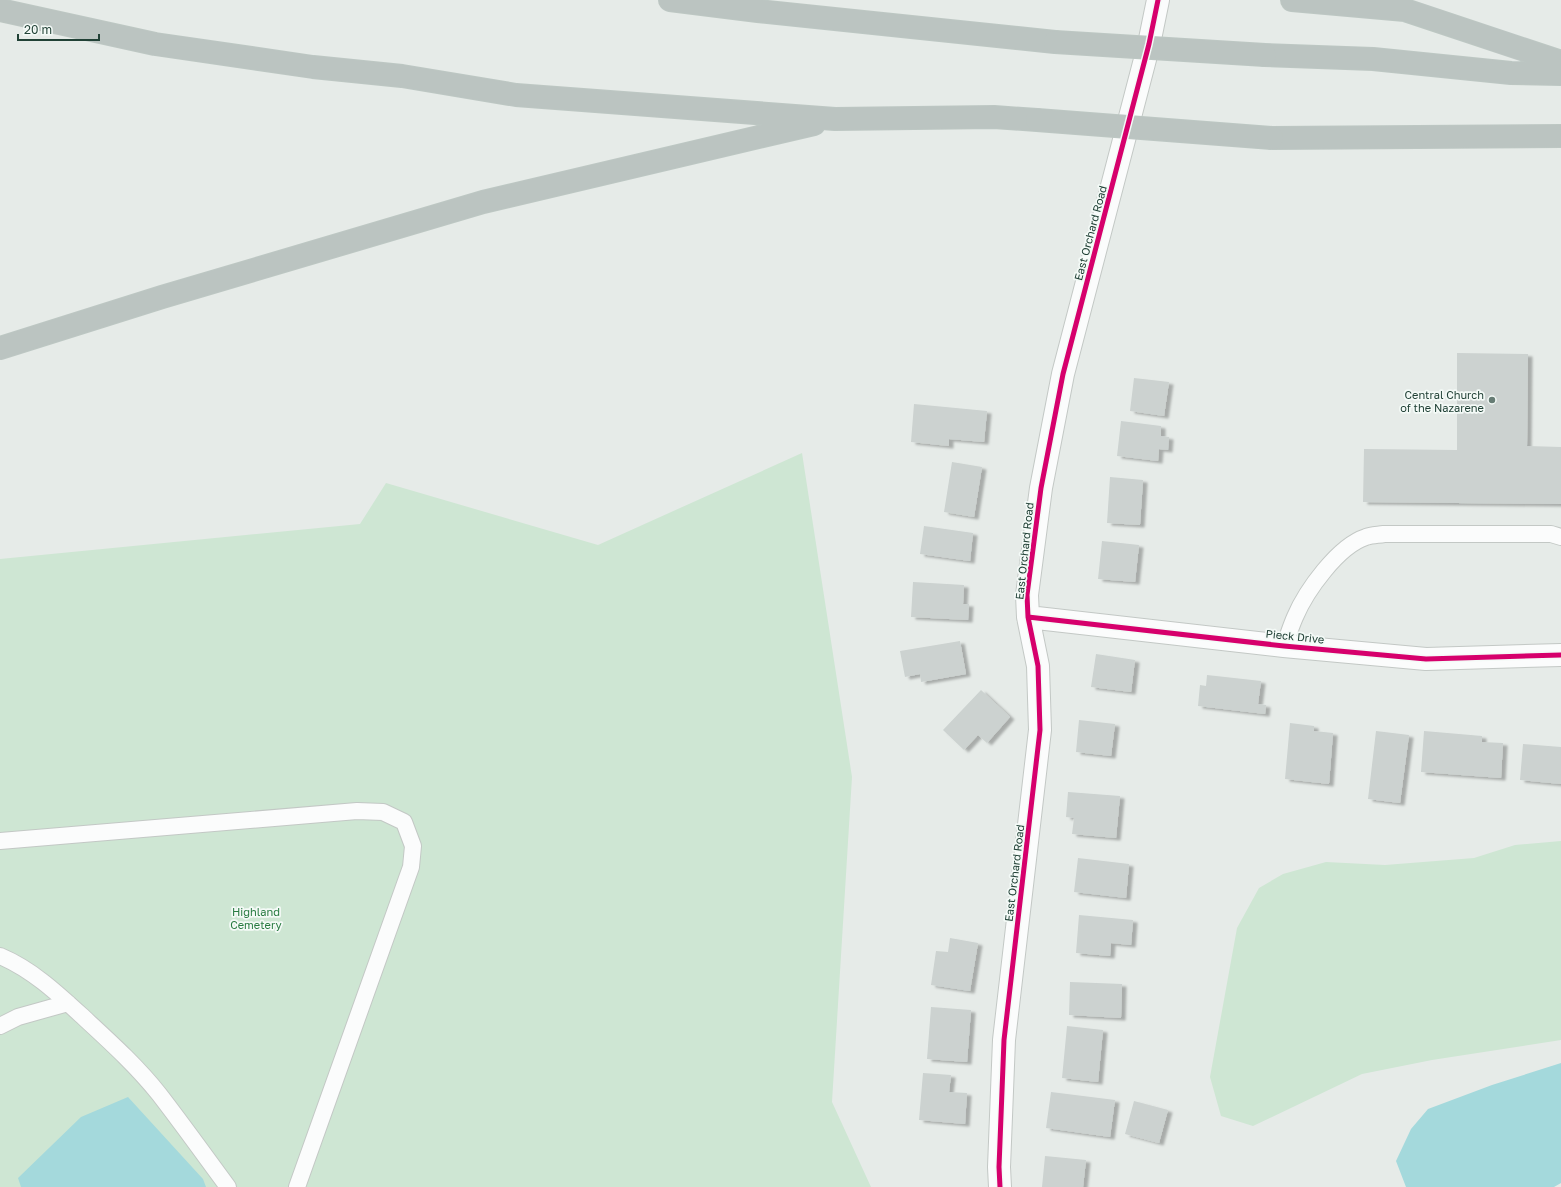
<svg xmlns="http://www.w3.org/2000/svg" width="1561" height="1187" font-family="'Golos Text',sans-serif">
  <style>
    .green { fill: #cee6d3 }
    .water { fill: #a4d9dc }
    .building { fill: #ccd2d0; filter: url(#shadow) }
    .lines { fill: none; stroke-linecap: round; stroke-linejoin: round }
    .service-casing { stroke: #c3c8c5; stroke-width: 18 }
    .minor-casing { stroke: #c3c8c5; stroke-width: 24 }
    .motorway-casing { stroke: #bdc7c3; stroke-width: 24 }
    .service { stroke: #fbfcfc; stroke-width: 16 }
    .minor { stroke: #fbfcfc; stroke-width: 22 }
    .motorway { stroke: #bbc4c1; stroke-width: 22 }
    .motorway-bridge-casing { stroke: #bdc7c3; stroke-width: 24; stroke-linecap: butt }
    .motorway-bridge { stroke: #bbc4c1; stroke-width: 22 }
    .cycleway-casing { stroke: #f4faf7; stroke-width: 8 }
    .cycleway { stroke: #d6006c; stroke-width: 5 }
    .poi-dot { fill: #667c74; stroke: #f4faf7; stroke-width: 1.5 }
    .labels { text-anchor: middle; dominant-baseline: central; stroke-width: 3.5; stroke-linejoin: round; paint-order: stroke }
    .street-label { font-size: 11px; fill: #214136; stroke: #f4faf7 }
    .poi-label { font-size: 11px; fill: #214136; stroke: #f4faf7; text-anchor: end }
    .park-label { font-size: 11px; fill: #287b41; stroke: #f4faf7 }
  </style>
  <defs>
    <filter id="shadow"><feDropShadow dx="4.5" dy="2.5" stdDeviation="1" flood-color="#0004"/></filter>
  </defs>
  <rect width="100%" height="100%" fill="#e6ebe8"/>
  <path class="green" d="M802 453 852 777 832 1102 871 1187H0V559L360 524 386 483 598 545Z
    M1561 841V1040L1432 1060 1362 1074 1253 1126 1221 1116 1210 1077 1237 928 1259 888 1283 874 1326 862 1385 865 1474 858 1515 845Z"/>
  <path class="water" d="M1561 1063V1183L1554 1187H1406L1396 1161 1411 1129 1428 1109 1492 1085Z
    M128 1097 203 1179 206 1187H21L18 1178 81 1117Z"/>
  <path class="building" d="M1457 353 1528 354 1527 446 1561 447V504L1363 502 1364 449 1457 450Z
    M1134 378 1169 382 1164 416 1130 411Z
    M914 404 987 411 984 442 949 439V446L911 442Z
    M1121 421 1161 426V436L1169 437 1168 450 1159 449 1158 461 1117 456Z
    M952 462 982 467 974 517 944 512Z
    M1110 477 1143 480 1140 525 1107 523Z
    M924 526 973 533 970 561 920 554Z
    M1102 541 1139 545 1135 582 1098 579Z
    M913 582 964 585 963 604H969L968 620 911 617Z
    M960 641 966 674 921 682 920 674 905 677 900 651Z
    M1096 654 1135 660 1131 692 1091 687Z
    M1207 675 1261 681 1258 704 1266 705 1265 714 1198 706 1200 685 1206 686Z
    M981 690 1010 717 987 743 978 735 964 750 943 730Z
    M1079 720 1115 724 1111 756 1076 752Z
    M1290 723 1314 726V731L1333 733 1329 784 1285 779Z
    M1376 731 1409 735 1400 803 1368 799Z
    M1424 731 1482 736V742L1503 743 1501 778 1421 772Z
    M1523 744 1561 747V784L1520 780Z
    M1068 792 1120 796 1116 838 1072 834 1074 818 1066 817Z
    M1078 858 1129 864 1126 898 1074 892Z
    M1079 915 1133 920 1131 945 1111 943 1110 956 1076 953Z
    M950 938 978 943 970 991 931 985 936 951 948 952Z
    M1070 982 1122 984 1121 1018 1069 1015Z
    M931 1007 971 1010 967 1062 927 1059Z
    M1067 1026 1103 1030 1098 1082 1062 1078Z
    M923 1073 951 1075 949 1092 967 1093 965 1124 919 1120Z
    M1051 1092 1115 1100 1110 1137 1046 1128Z
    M1134 1101 1168 1110 1159 1143 1125 1134Z
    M1045 1156 1086 1160 1083 1187H1042Z"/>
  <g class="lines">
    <defs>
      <path id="service" d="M1284 646C1288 636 1291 626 1295 617 1306 591 1338 546 1366 537 1371 535 1378 535 1384 534H1551L1561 537
        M0 841 357 811 383 812 404 822 413 846 411 867 297 1187
        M0 956C31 969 56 992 81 1015 108 1040 136 1065 159 1094 183 1125 205 1156 228 1187
        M0 1026 18 1017 68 1003"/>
      <path id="minor" d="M1028 617 1284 646 1426 659 1561 655
        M1000 1187 999 1167 1004 1040 1040 730 1038 666 1028 617 1027 595 1041 488 1063 374 1149 44 1158 0"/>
      <path id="motorway" d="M670 0 758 11 1055 42
        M1292 0 1405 10 1561 62
        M0 10 155 44 313 67 402 76 516 95 835 119 994 117 1037 120
        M1265 55 1373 59 1511 73 1561 74
        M1272 138 1561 136
        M0 348 162 297 483 202 814 124"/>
    </defs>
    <use href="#service" class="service-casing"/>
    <use href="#minor" class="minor-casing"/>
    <use href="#motorway" class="motorway-casing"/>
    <use href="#service" class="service"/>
    <use href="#minor" class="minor"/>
    <use href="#motorway" class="motorway"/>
    <defs>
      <path id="motorway-bridge" d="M1055 42 1265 55
        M1037 120 1272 138"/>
    </defs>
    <use href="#motorway-bridge" class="motorway-bridge-casing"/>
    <use href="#motorway-bridge" class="motorway-bridge"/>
    <defs>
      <path id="cycleway" d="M1028 617 1284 646 1426 659 1561 655
        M1000 1187 999 1167 1004 1040 1040 730 1038 666 1028 617 1027 595 1041 488 1063 374 1149 44 1158 0"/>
    </defs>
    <use href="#cycleway" class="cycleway-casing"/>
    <use href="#cycleway" class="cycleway"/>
  </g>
  <circle class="poi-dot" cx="1492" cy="400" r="4"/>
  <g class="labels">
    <g class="street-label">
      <text transform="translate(1090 233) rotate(-75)">East Orchard Road</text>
      <text transform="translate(1024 551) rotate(-84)">East Orchard Road</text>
      <text transform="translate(1295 636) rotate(6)">Pieck Drive</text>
      <text transform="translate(1014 873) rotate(-83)">East Orchard Road</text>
    </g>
    <g class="poi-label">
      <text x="1484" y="394">Central Church<tspan x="1484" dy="13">of the Nazarene</tspan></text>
    </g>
    <g class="park-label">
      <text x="256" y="911">Highland<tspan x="256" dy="13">Cemetery</tspan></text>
    </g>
  </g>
  <path d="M18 34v6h81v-6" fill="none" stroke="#214136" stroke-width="2"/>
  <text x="24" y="34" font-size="12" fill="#214136" stroke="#f4faf7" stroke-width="3" paint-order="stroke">20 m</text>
</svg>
